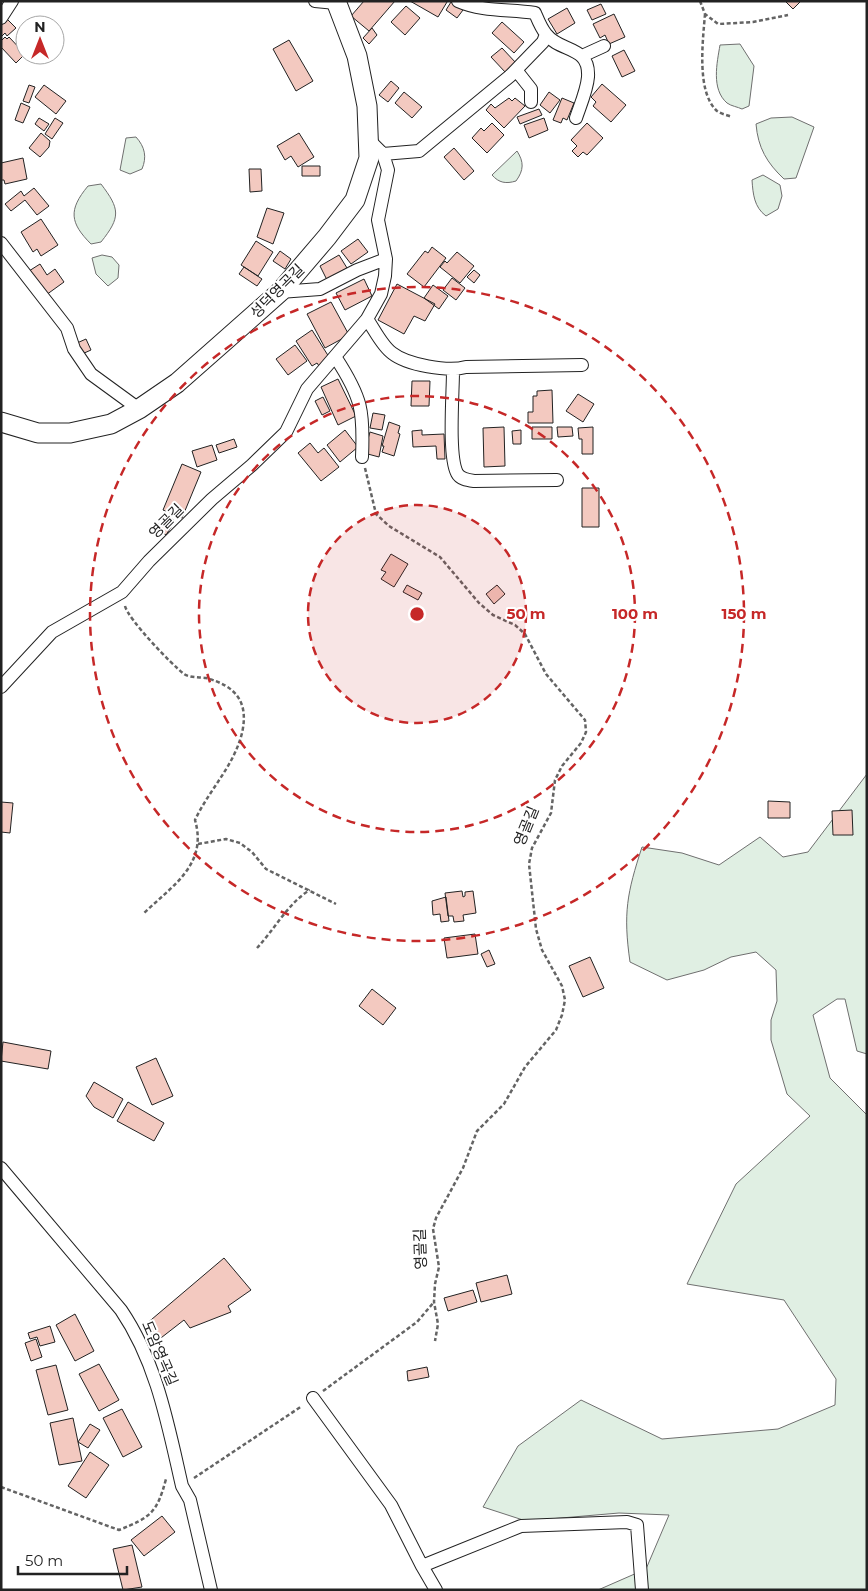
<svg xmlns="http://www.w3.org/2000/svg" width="868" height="1591" font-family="Montserrat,'Noto Sans KR',sans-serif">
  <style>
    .green { fill: #e0efe3; stroke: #6f6f6f }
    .building { fill: #f3c9c0; stroke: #222 }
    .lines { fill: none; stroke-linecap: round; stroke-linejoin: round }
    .street-casing { stroke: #222; stroke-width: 14 }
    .secondary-casing { stroke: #222; stroke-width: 21 }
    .path { stroke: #646464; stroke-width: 2.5; stroke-dasharray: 4 2.5; stroke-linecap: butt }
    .street { stroke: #fff; stroke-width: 12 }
    .secondary { stroke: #fff; stroke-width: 19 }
    .ring { fill: none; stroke: #c62828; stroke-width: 2.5; stroke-dasharray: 9 6 }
    .labels { text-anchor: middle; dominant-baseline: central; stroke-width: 4; stroke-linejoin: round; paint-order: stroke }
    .street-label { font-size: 15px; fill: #222; stroke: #fff }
    .centre { fill: #c62828; stroke: #fff; stroke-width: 2.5 }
    .ring-label { font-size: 15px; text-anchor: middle; font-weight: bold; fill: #c62828; stroke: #fff; stroke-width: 4; stroke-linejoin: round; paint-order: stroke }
  </style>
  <rect width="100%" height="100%" fill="#fff"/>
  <path class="green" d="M740 44 754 66 749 106 742 109C738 107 731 106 727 103 711 89 717 63 720 45Z
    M792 117 814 127 796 178 784 179C767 163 758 148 756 124L771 118Z
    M136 137C145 147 147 157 142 169L130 174 120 170 126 138Z
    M517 151C524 162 524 170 516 181 506 184 499 183 492 175Z
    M763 175 780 185 782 196 778 209 766 216C754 207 753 194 752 180Z
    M101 184C120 209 121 217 101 242L91 244C70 223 68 210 88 186Z
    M102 255 112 257 119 265 118 278 108 286 96 274 92 258Z
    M867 774V1054L857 1051 845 999H837L813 1015 830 1078 867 1115V1590H598L646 1569 669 1515 619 1513 526 1521 483 1507 518 1446 581 1400 662 1439 778 1429 835 1405 836 1379 784 1300 687 1284 736 1184 810 1116 787 1094 771 1040V1020L777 1001 776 970 756 952 731 957 704 970 667 980 630 962C623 913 627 893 642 847L682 853 719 865 760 837 783 857 808 852Z"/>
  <path class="building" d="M364 1H395L369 31 351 16Z
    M410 1H446L447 2 438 17Z
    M785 1H799L800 2 793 9Z
    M451 2 463 10 457 18 446 10Z
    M601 4 606 14 592 20 587 10Z
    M406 6 420 18 405 35 391 22Z
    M567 8 575 23 557 34 548 19Z
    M614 14 625 37 609 44 605 35 600 38 593 24Z
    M6 18 16 28 7 36 5 33 1 37V23Z
    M502 22 524 42 514 53 492 33Z
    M372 28 377 35 369 44 363 38Z
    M5 37 7 39 9 37 25 54 16 63 1 47V41Z
    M289 40 313 81 296 91 273 49Z
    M502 48 516 63 506 73 491 57Z
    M624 50 635 71 622 77 612 56Z
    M391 81 399 88 388 102 379 95Z
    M602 84 626 105 611 122 593 106 596 102 591 97Z
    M29 85 35 87 29 103 23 101Z
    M44 85 66 101 56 114 35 97Z
    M404 92 422 107 412 118 395 103Z
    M549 92 560 100 550 113 540 105Z
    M509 98 512 101 515 98 525 106 504 128 486 110 491 104 495 108Z
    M562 98 574 103 567 120 563 118 561 123 553 120Z
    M21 103 30 107 23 123 15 120Z
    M539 109 542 115 520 124 517 117Z
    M39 118 49 124 44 131 35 124Z
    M55 118 63 123 52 139 45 134Z
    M544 118 548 130 529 138 524 125Z
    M492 123 504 135 487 153 472 138 481 128 484 131Z
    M587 123 603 138 587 155 583 152 578 157 572 151 577 146 571 140Z
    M41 133 50 141 49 147 40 157 29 148Z
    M299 133 314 157 298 167 291 156 285 160 277 146Z
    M454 148 474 171 464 180 444 157Z
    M23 158 27 179 5 184 4 180H1V163Z
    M302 166H320V176H302Z
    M249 169H261L262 191 250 192Z
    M34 188 49 206 37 215 25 200 11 211 5 204 21 191 24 196Z
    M267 208 284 213 273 244 257 237Z
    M41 219 58 245 41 256 37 249 33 252 21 232Z
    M358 239 368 252 351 264 341 251Z
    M256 241 273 252 258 276 241 265Z
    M432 247 446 258 424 287 407 274 425 251 428 253Z
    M280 251 291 259 285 269 273 261Z
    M457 252 474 266 460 283 440 267 445 261 447 263Z
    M339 255 347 268 327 280 320 266Z
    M40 264 47 275 55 269 64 282 46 295 29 271Z
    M244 267 262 279 257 286 239 274Z
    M474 270 480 275 474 283 467 277Z
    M452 278 465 288 456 300 443 290Z
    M364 279 372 296 345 310 336 293Z
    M397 284 435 304 425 321 414 316 404 334 378 320Z
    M433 285 448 296 439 309 424 298Z
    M331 302 349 335 325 348 307 314Z
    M312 330 329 357 321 369 317 363 312 366 296 341Z
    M86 339 91 350 82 354 77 343Z
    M295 345 307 361 288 375 276 359Z
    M338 379 356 416 338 425 321 387Z
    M412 381H430L429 406H411Z
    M552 390 553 423H528V412H533V396H537V391Z
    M578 394 594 404 583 422 566 411Z
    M323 397 330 411 322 415 315 401Z
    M373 413 385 415 382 430 370 428Z
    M389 422 400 426 398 433 400 434 394 456 382 452 384 446H382Z
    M504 427 505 466 484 467 483 428Z
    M532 427H552V439H532Z
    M557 427H572L573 436 558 437Z
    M593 427V454H582V439H579L578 428Z
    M345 430 358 447 340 462 327 445Z
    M422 430V435L444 434 445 459H437L436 446 413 447 412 431Z
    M521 430V444H513L512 431Z
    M370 432 383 436 379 457 364 453Z
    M234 439 237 447 219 453 216 445Z
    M310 443 318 453 324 448 339 467 321 481 298 453Z
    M212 445 217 460 197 467 192 451Z
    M182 464 201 472 182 518 163 510Z
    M582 488H599V527H582Z
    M165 514 175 521 166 535 156 528Z
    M391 554 408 564 394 587 381 579 386 572 381 570Z
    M407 585 422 593 418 600 403 592Z
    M497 585 505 594 494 604 486 594Z
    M768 801 790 802V818H768Z
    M1 802 13 803 10 833 1 832Z
    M852 810 853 835H833L832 811Z
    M462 891 463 897 465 896V892L473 891 476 913 463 915 464 921 454 922 453 916H448L445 893Z
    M446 897 449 921 441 922 440 914 433 915 432 901Z
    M475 934 478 954 447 958 444 938Z
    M489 950 495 964 487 967 481 954Z
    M590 957 604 988 583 997 569 966Z
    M372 989 396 1008 383 1025 359 1006Z
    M3 1042 51 1051 48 1069 1 1061Z
    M156 1058 173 1096 152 1105 136 1067Z
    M94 1082 123 1099 113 1118 94 1107 86 1096Z
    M128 1102 164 1123 154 1141 117 1121Z
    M224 1258 251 1290 228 1306 231 1312 190 1328 184 1320 157 1341 145 1325Z
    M507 1275 512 1294 481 1302 476 1283Z
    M473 1290 477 1302 448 1311 444 1298Z
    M75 1314 94 1351 75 1361 56 1325Z
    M50 1326 55 1342 40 1346 37 1337 30 1339 28 1333Z
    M36 1339 42 1357 31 1361 25 1343Z
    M99 1364 119 1400 99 1411 79 1374Z
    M56 1365 68 1410 48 1415 36 1370Z
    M427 1367 429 1377 408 1381 407 1371Z
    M122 1409 142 1447 123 1457 103 1418Z
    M73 1418 82 1461 59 1465 50 1423Z
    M90 1424 100 1430 88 1448 78 1442Z
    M90 1452 109 1465 86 1498 68 1486Z
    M162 1516 175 1532 144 1556 131 1540Z
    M132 1545 142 1587 123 1590 113 1549Z"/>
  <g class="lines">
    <defs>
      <path id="street" d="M315 1 336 3
        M458 1C483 12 508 9 535 13 538 20 541 28 546 34 560 53 590 45 588 77 587 90 580 106 576 118
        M1 18 12 1
        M582 56 604 46
        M516 70 531 89V102
        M383 154 419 151 510 76 543 42 546 34
        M1 243 67 328 74 349 91 374 139 409
        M280 292 320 289 357 270 386 259
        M367 319C374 329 382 346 392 353 407 365 448 372 466 367L582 365
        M336 358C362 398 364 411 362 457
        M453 371C453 393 448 456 457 473 460 479 467 480 474 481L557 480
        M1 687 52 632 122 592 149 561 212 499 252 465 286 432 307 389 367 319 381 294 385 276 386 259 378 220 388 170 383 154 368 139
        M1 1168 121 1310C157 1363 168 1425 182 1486L190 1500 211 1590
        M313 1398 391 1505 422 1566 436 1590
        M422 1566 521 1526 627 1522 637 1525 642 1590"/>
      <path id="secondary" d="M1 422 38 433H70L111 424 139 409 177 383 280 292 327 237 355 200 369 158 367 106 357 56 336 1"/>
    </defs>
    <use href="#street" class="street-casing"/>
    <use href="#secondary" class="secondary-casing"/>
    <path class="path" d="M700 1 705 14 718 24 753 22 788 15
      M705 14C703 40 696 92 717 111 721 114 727 115 732 117
      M365 468 376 514 389 526 440 557 479 603 493 615 515 625 525 634 546 674 585 720 586 732 581 743 562 766 555 780 551 813 532 848 529 864 536 929 542 950 562 986 565 1000 562 1015 556 1030 525 1067 504 1104 477 1131 463 1168 436 1218 433 1229 439 1267 435 1284 434 1302 438 1324 435 1341
      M125 606C128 619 172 665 184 674 190 678 200 677 206 678 236 686 249 702 242 733 234 766 209 790 195 820 208 865 172 886 143 914
      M198 844 226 839 240 843 252 852 266 869 336 904
      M257 948C274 930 289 902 310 890
      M323 1391 417 1322 434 1302
      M194 1478 302 1406
      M1 1487 119 1530C151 1517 157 1513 166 1479"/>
    <use href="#street" class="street"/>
    <use href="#secondary" class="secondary"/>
  </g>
  <circle cx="417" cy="614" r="109" fill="#c62828" fill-opacity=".12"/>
  <g class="ring">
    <circle cx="417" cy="614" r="109"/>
    <circle cx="417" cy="614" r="218"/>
    <circle cx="417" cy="614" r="327"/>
  </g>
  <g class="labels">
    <g class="street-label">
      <text transform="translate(277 291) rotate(-45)">성덕영곡길</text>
      <text transform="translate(166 521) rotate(-45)">영골길</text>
      <text transform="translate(526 826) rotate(-68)">영골길</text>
      <text transform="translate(420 1249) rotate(-92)">영골길</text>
      <text transform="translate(160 1353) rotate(67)">도암영곡길</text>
    </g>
  </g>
  <circle cx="417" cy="614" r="8" class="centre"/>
  <g class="ring-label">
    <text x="526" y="619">50 m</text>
    <text x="635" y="619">100 m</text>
    <text x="744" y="619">150 m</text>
  </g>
  <rect width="868" height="1591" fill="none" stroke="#222222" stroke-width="5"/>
  <g transform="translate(40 40)"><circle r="24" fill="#ffffff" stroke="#a7a7a7"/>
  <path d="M0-4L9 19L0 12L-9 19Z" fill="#c62828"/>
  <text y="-8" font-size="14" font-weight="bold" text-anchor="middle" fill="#222222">N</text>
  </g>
  <path d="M18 1566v8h109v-8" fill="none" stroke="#222222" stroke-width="2.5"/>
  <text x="25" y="1566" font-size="15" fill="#222222" stroke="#ffffff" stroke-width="4" paint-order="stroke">50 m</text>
</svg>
